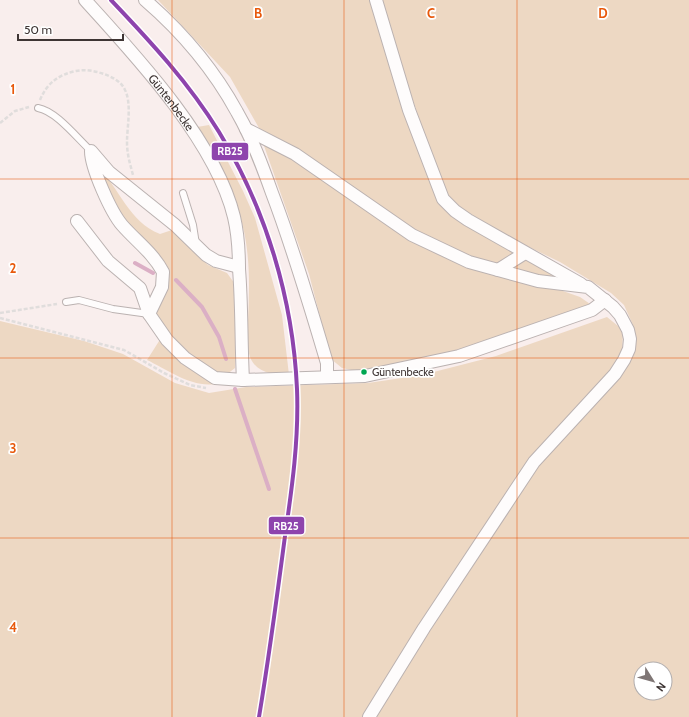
<svg xmlns="http://www.w3.org/2000/svg" width="689" height="717" font-family="Cabin,sans-serif">
  <style>
    .grass { fill: #edd8c3; fill-rule: evenodd }
    .lines { fill: none; stroke-linecap: round; stroke-linejoin: round }
    .stream { stroke: #dbafc5; stroke-width: 4 }
    .service-casing { stroke: #bbb2b1; stroke-width: 8 }
    .minor-casing { stroke: #bbb2b1; stroke-width: 14 }
    .path { stroke: #e0dddc; stroke-width: 2.5; stroke-dasharray: 4 2; stroke-linecap: butt }
    .service { stroke: #fefcfc; stroke-width: 6 }
    .minor { stroke: #fefcfc; stroke-width: 12 }
    .rail-1-casing { stroke: #fff; stroke-width: 7 }
    .rail-1 { stroke: #8e44ad; stroke-width: 4 }
    .grid { fill: none; stroke: #e8590c; stroke-width: 1; stroke-opacity: 0.55 }
    .bus-dot { fill: #00a651; stroke: #fff; stroke-width: 1.5 }
    .labels { text-anchor: middle; dominant-baseline: central; stroke-width: 3.5; stroke-linejoin: round; paint-order: stroke }
    .bus-label { font-size: 11px; fill: #3e3534; stroke: #fff; text-anchor: start }
    .street-label { font-size: 12px; fill: #3e3534; stroke: #fff }
    .grid-label { font-size: 13px; text-anchor: middle; font-weight: bold; fill: #e8590c; stroke: #fff; stroke-width: 3.5; stroke-linejoin: round; paint-order: stroke }
    .line-badge { stroke: #fff; stroke-width: 1.5 }
    .badge-label { font-size: 11px; text-anchor: middle; font-weight: bold; fill: #fff }
  </style>
  <rect width="100%" height="100%" fill="#f9eeed"/>
  <path class="grass" d="M158 0H372L441 201 566 282 471 259 414 233 273 139 259 128 230 77Z
    M379 0H689V717H373L536 465 634 342 633 325 624 305 611 293 560 262 500 233 446 198ZM641 669H665V693H641Z
    M209 125 243 191 255 218 282 315 289 375C274 375 256 373 250 357 246 346 248 332 248 321 249 297 250 274 247 250 243 205 218 166 197 127Z
    M263 143 293 157 411 238 580 297 593 306 490 341 415 361 356 371 342 368 331 359 309 274Z
    M98 167C120 189 129 222 160 234L172 230 208 265 227 273 235 284V368L226 375C195 369 176 341 156 318L155 313 168 281 118 213Z
    M607 317 623 330 622 355 600 386 533 459 366 717H0V321L84 341 123 354 175 383 209 393 246 387 368 383 422 375 496 356Z
    M161 338 215 384C192 388 166 369 147 360Z"/>
  <g class="lines">
    <path class="stream" d="M135 263 153 273
      M176 280 202 307 219 337 226 359
      M235 389 269 489"/>
    <defs>
      <path id="service" d="M38 108C56 111 77 138 91 151
        M183 193 193 225 196 244
        M66 302 79 300 113 309 149 314"/>
      <g id="minor">
        <path id="s1" d="M85 0C137 57 216 142 234 217 238 234 239 251 239 269 242 306 241 343 243 380"/>
        <path d="M145 0C181 31 214 70 237 112 252 138 262 165 272 193 293 248 310 306 327 363V377"/>
        <path d="M376 0 409 110 443 199 455 211 468 220 581 284"/>
        <path d="M246 129 295 154 412 235 469 262 538 281 588 287 613 307 620 315 628 330 630 339 629 349 624 360 615 374 534 462 424 628 369 717"/>
        <path d="M77 221 108 261 140 288 149 314 167 340 185 358 215 378 243 380 365 376 459 356 592 310 605 300"/>
        <path d="M498 270 525 253"/>
        <path d="M149 314 162 287 163 272C153 253 136 241 122 225 111 212 91 168 91 151L109 172 175 225 206 255 216 261 239 267"/>
      </g>
    </defs>
    <use href="#service" class="service-casing"/>
    <use href="#minor" class="minor-casing"/>
    <path class="path" d="M40 100C47 83 58 75 76 71 85 69 95 71 104 74 112 77 121 81 125 90 132 104 127 127 127 142 127 154 130 164 133 175
      M0 123 15 111 29 107
      M0 313 57 304
      M0 318 124 350 164 373 190 385 206 388"/>
    <use href="#service" class="service"/>
    <use href="#minor" class="minor"/>
    <defs>
      <path id="rail-1" d="M111 0C150 41 189 83 219 132 266 209 293 299 297 389 299 439 292 488 285 536 277 597 269 657 259 717"/>
    </defs>
    <use href="#rail-1" class="rail-1-casing"/>
    <use href="#rail-1" class="rail-1"/>
  </g>
  <path class="grid" d="M172 0V717M344 0V717M517 0V717M0 179H689M0 358H689M0 538H689"/>
  <circle class="bus-dot" cx="364" cy="372" r="3.5"/>
  <g class="labels">
    <g class="bus-label">
      <text x="372" y="372">Güntenbecke</text>
    </g>
    <g class="street-label">
      <text stroke="none"><textPath href="#s1" startOffset="134">Güntenbecke</textPath></text>
    </g>
  </g>
  <g class="grid-label">
    <text x="258" y="18">B</text>
    <text x="431" y="18">C</text>
    <text x="603" y="18">D</text>
    <text x="13" y="94">1</text>
    <text x="13" y="273">2</text>
    <text x="13" y="453">3</text>
    <text x="13" y="632">4</text>
  </g>
  <g class="line-badge">
    <rect x="211" y="142" width="38" height="19" rx="4" fill="#8e44ad"/>
    <rect x="268" y="516" width="37" height="19" rx="4" fill="#8e44ad"/>
  </g>
  <g class="badge-label">
    <text x="230" y="155">RB25</text>
    <text x="286" y="530">RB25</text>
  </g>
  <g transform="translate(653 681) rotate(127)"><circle r="19" fill="#ffffff" stroke="#b2aeae"/>
  <path d="M0-3L7 15L0 10L-7 15Z" fill="#7f7675"/>
  <text y="-6" font-size="11" font-weight="bold" text-anchor="middle" fill="#3e3534">N</text>
  </g>
  <path d="M18 34v6h105v-6" fill="none" stroke="#3e3534" stroke-width="2"/>
  <text x="24" y="34" font-size="12" fill="#3e3534" stroke="#ffffff" stroke-width="3" paint-order="stroke">50 m</text>
</svg>
